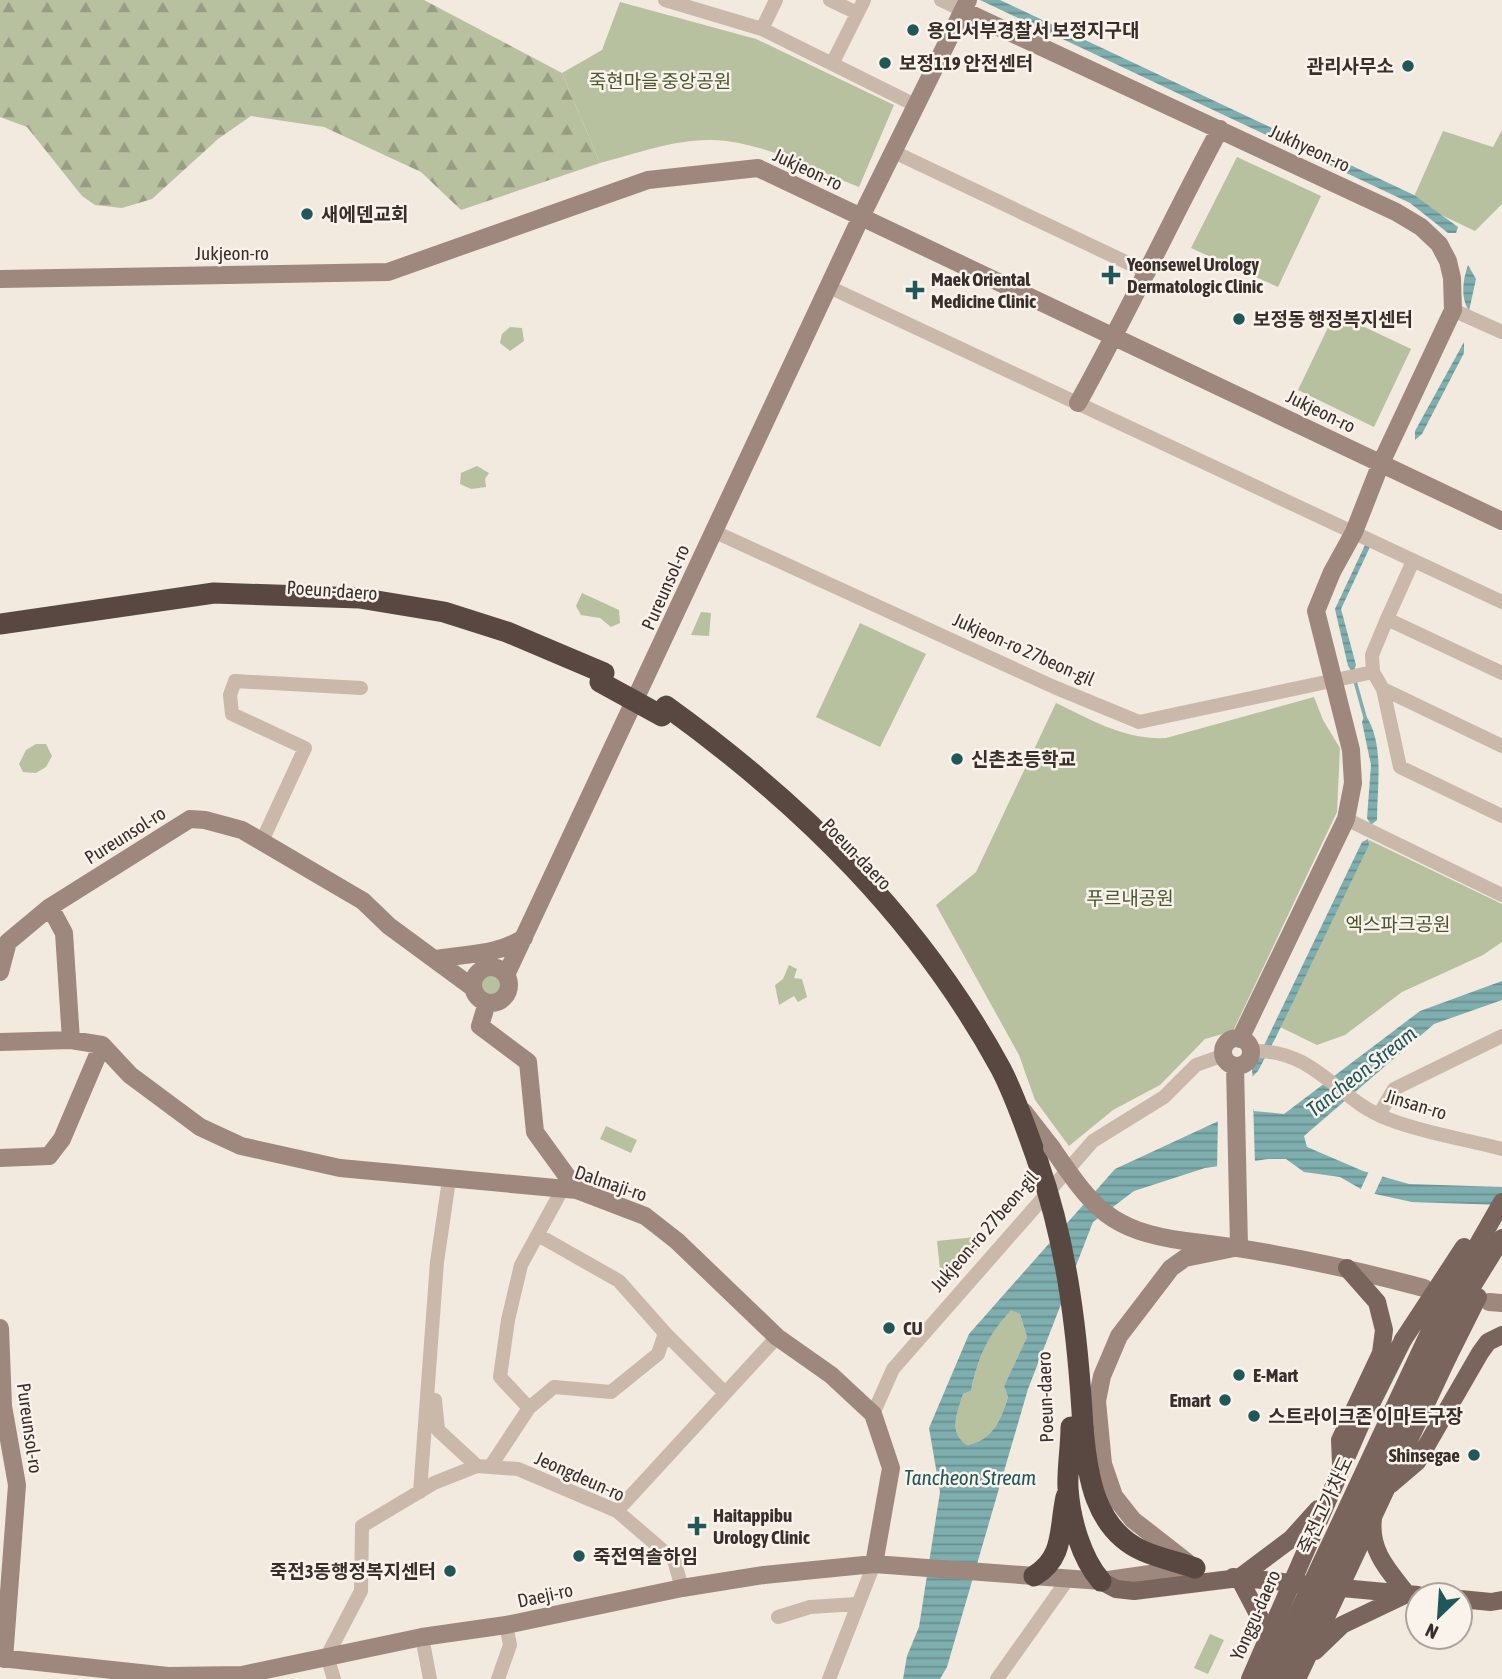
<svg xmlns="http://www.w3.org/2000/svg" width="1502" height="1679" font-family="'Asap Condensed','Noto Sans KR',sans-serif">
  <style>
    .green { fill: #b7c19f }
    .forest { fill: url(#forest-firs) }
    .water { fill: url(#water-rules); fill-rule: evenodd }
    .pier { fill: #f2e9df }
    .lines { fill: none; stroke-linecap: round; stroke-linejoin: round }
    .stream { stroke: #7faeaf; stroke-width: 3.5 }
    .street { stroke: #cab8ab; stroke-width: 14 }
    .secondary { stroke: #9e877c; stroke-width: 18 }
    .primary { stroke: #7a655c; stroke-width: 18 }
    .highway { stroke: #594841; stroke-width: 21 }
    .secondary-bridge { stroke: #9e877c; stroke-width: 18 }
    .primary-bridge { stroke: #7a655c; stroke-width: 18 }
    .highway-bridge { stroke: #594841; stroke-width: 21 }
    .poi-dot { fill: #205759; stroke: #faf3ec; stroke-width: 2.5 }
    .labels { text-anchor: middle; dominant-baseline: central; stroke-width: 5; stroke-linejoin: round; paint-order: stroke }
    .poi-label { font-size: 19px; font-weight: bold; fill: #382e2a; stroke: #faf3ec; text-anchor: start }
    .park-label { font-size: 19px; fill: #49562e; stroke: #faf3ec }
    .street-label { font-size: 19px; fill: #382e2a; stroke: #faf3ec }
    .water-label { font-size: 21px; font-style: italic; fill: #205759; stroke: #faf3ec }
  </style>
  <defs>
    <pattern id="forest-firs" width="22" height="20" patternUnits="userSpaceOnUse" patternTransform="scale(1.75)"><rect width="22" height="20" fill="#b7c19f"/><path d="M5 1l3.5 6h-7zM16 11l3.5 6h-7z" fill="#969d82"/></pattern>
    <pattern id="water-rules" width="6" height="5" patternUnits="userSpaceOnUse" patternTransform="scale(1.75)"><rect width="6" height="5" fill="#7faeaf"/><path d="M0 2.5h6" fill="none" stroke="#698e8f"/></pattern>
  </defs>
  <rect width="100%" height="100%" fill="#f2e9df"/>
  <path class="green" d="M620 2 756 39 894 105 859 187C812 169 762 141 711 140 675 139 635 154 600 163L562 73 602 50Z
    M1502 130V204L1475 231 1412 201 1443 131 1493 147Z
    M1237 157 1321 196 1278 287 1191 248Z
    M1335 313 1411 349 1374 427 1298 390Z
    M510 327 522 328 524 341 510 351 500 343 502 334Z
    M477 466 489 473 485 479 486 487 471 489 460 484 461 473Z
    M582 593 619 610 620 623 611 627 600 618 581 615 576 606Z
    M701 612 711 613 709 636 691 635Z
    M860 623 926 654 880 747 816 717Z
    M1314 697 1323 720 1340 748 1337 812 1233 1031 1205 1039 1160 1085 1113 1110 1069 1146 1035 1100 1019 1055 936 905 976 872 1056 703C1092 720 1124 740 1166 738Z
    M36 744H46L52 756 46 767 36 773 23 772 19 764 26 750Z
    M1369 840 1502 904V942L1483 955 1402 992 1345 1035 1317 1045 1278 1026Z
    M789 965 797 969 794 978 802 979 807 997 798 1002 794 996 779 1005 775 985 783 979Z
    M481 985a10 10 0 1 1 20 0a10 10 0 1 1-20 0Z
    M606 1126 637 1140 631 1153 600 1139Z
    M984 1236 985 1242 968 1258 947 1287H942L937 1241Z
    M1011 1309 1020 1314 1027 1337 1004 1386 1008 1397C1001 1420 993 1440 967 1445 948 1433 957 1412 963 1394L971 1391C978 1357 988 1335 1011 1309Z
    M1210 1634 1224 1640 1208 1674 1194 1668Z"/>
  <path class="forest" d="M0 0H424L562 73 600 163 461 210 421 172 324 127 251 116 218 139 152 199 122 208 95 205 82 196 27 127 0 117Z"/>
  <path class="water" d="M980 0H1000L1414 195 1458 227 1456 233H1448L1410 203Z
    M1468 265 1476 279 1469 311C1460 297 1463 280 1468 265Z
    M1464 342V353L1422 434 1415 440V431Z
    M1365 545 1370 547 1341 609 1356 665 1353 673 1348 666 1335 609Z
    M1365 714C1385 744 1377 785 1377 820L1371 825 1367 818 1371 765 1362 722Z
    M1368 839 1369 845 1276 1037 1258 1071 1244 1085 1254 1111 1284 1114 1420 1011 1502 981V1000L1434 1024 1304 1136 1307 1147 1363 1171 1409 1184 1502 1187V1205L1412 1202 1366 1192 1340 1177 1304 1172 1286 1159H1268L1205 1168 1134 1191 1093 1222 1028 1389 947 1667 940 1679H903L907 1656 919 1627 940 1492 929 1428 969 1334 1115 1169 1225 1118 1228 1080 1254 1066 1362 842ZM1011 1310 1020 1314 1027 1337 1004 1386 1008 1397C1001 1420 993 1440 967 1445 948 1433 957 1413 963 1394L971 1391C978 1357 988 1335 1011 1310Z"/>
  <path class="pier" d="M1252 1069 1253 1081 1248 1085 1253 1099 1255 1164 1217 1170 1218 1117 1221 1116 1224 1084Z
    M1370 1169 1384 1173 1373 1197 1359 1193Z"/>
  <g class="lines">
    <path class="stream" d="M1355 681 1365 717"/>
    <path class="street" d="M665 0 762 29 915 105
      M830 0 857 13
      M941 0 964 11
      M762 29 776 0
      M832 64 864 0
      M894 152 1149 273
      M829 287 1502 602
      M1453 310 1502 332
      M713 531 1054 687 1139 722 1373 672 1383 689 1502 746
      M1387 619 1413 561
      M1373 672 1372 655 1387 619 1502 673
      M1383 689 1400 767 1502 816
      M1346 819 1502 895
      M262 841 305 748 232 714 230 695 235 681 361 688
      M1252 1051C1316 1049 1337 1100 1388 1119 1423 1133 1465 1139 1502 1149
      M1379 1115 1394 1089 1502 1036
      M665 1333 725 1393
      M435 1400 438 1430 477 1466
      M529 1408 554 1387 611 1392 658 1354 665 1333 619 1281 538 1235
      M873 1414 893 1369 1093 1141 1164 1097 1196 1065 1224 1055
      M490 1467 529 1408 500 1377 508 1320 521 1265 563 1188
      M420 1492 437 1262 449 1180
      M617 1511 777 1337
      M778 1617 810 1607 856 1604
      M422 1637 430 1679
      M334 1679 327 1656 361 1591 362 1526 434 1483 477 1466 518 1469 617 1511 674 1560 682 1588
      M498 1679 510 1645 506 1625
      M829 1679 874 1564
      M997 1679 1068 1579"/>
    <path class="secondary" d="M964 11 1396 212 1421 227 1439 244 1448 261 1452 278 1453 310 1381 463 1354 532 1332 572 1316 611 1351 750 1353 783 1346 819 1240 1039
      M0 279 388 272 648 180 758 168 1502 521
      M1078 403C1128 313 1171 220 1220 129
      M50 907 64 933 71 1040
      M436 959C468 953 495 956 524 938
      M473 985a18 18 0 1 1 36 0a18 18 0 1 1-36 0Z
      M0 972 8 942 50 907 190 819 205 820 242 830 363 901 389 926 472 987
      M506 975 861 217 968 0
      M487 1003 480 1026 528 1062 535 1132 577 1190
      M1223 1052a14 14 0 1 1 28 0a14 14 0 1 1-28 0Z
      M0 1042 71 1040 102 1045 130 1075 200 1127 241 1146 340 1168 577 1190 645 1216 677 1241 777 1337 831 1375 873 1414 891 1468 874 1564
      M1235 1066 1239 1247
      M1024 1112 1052 1148
      M0 1158 49 1156 62 1139 102 1045
      M1185 1241C1266 1250 1345 1267 1424 1288
      M1489 1302 1502 1303
      M0 1328 3 1406 17 1485 4 1659
      M1187 1562 1133 1520 1114 1496 1103 1464 1097 1401 1102 1376 1119 1336 1171 1268 1185 1258 1239 1247
      M0 1658 168 1676 242 1675 422 1637 506 1625 682 1588 764 1575 874 1564 1101 1581 1192 1568"/>
    <path class="primary" d="M1341 1463 1340 1440 1381 1353 1384 1330 1377 1302 1347 1268
      M1390 1485 1417 1462 1480 1353 1488 1342 1502 1335
      M1233 1577 1303 1584
      M1239 1578 1269 1635
      M1101 1581 1116 1589 1134 1591 1239 1578 1291 1539 1318 1509
      M1331 1587 1418 1595
      M1460 1599 1491 1602 1502 1600
      M1315 1651 1342 1625 1407 1594C1388 1570 1369 1551 1373 1518
      M1250 1679 1360 1426 1403 1340
      M1297 1679 1448 1357"/>
    <path class="highway" d="M0 624 214 593 359 598 444 612 507 632 604 673
      M666 706C802 804 920 920 1001 1069 1016 1098 1027 1131 1038 1162
      M1071 1427C1071 1447 1067 1469 1068 1488 1070 1519 1081 1558 1101 1581
      M1083 1428C1087 1474 1094 1529 1143 1551 1159 1558 1178 1562 1195 1568
      M1034 1576C1065 1558 1059 1528 1066 1497"/>
    <path class="secondary-bridge" d="M1052 1148C1094 1209 1109 1230 1185 1241"/>
    <path class="primary-bridge" d="M1403 1340 1464 1247
      M1448 1357 1478 1297
      M1267 1679 1437 1316 1502 1202
      M1281 1679 1449 1324 1502 1238"/>
    <path class="highway-bridge" d="M600 682 662 716
      M1038 1162C1068 1247 1078 1338 1083 1428"/>
  </g>
  <g class="poi-dot">
    <circle cx="913" cy="30" r="7"/>
    <circle cx="885" cy="63" r="7"/>
    <circle cx="1408" cy="66" r="7"/>
    <circle cx="307" cy="214" r="7"/>
    <path d="M1107.5 264.5h7v7h7v7h-7v7h-7v-7h-7v-7h7z"/>
    <path d="M911.5 279.5h7v7h7v7h-7v7h-7v-7h-7v-7h7z"/>
    <circle cx="1239" cy="319" r="7"/>
    <circle cx="957" cy="759" r="7"/>
    <circle cx="889" cy="1328" r="7"/>
    <circle cx="1239" cy="1375" r="7"/>
    <circle cx="1225" cy="1400" r="7"/>
    <circle cx="1254" cy="1416" r="7"/>
    <circle cx="1474" cy="1455" r="7"/>
    <path d="M693.5 1515.5h7v7h7v7h-7v7h-7v-7h-7v-7h7z"/>
    <circle cx="579" cy="1556" r="7"/>
    <circle cx="450" cy="1571" r="7"/>
  </g>
  <g class="labels">
    <g class="poi-label">
      <text x="927" y="30">용인서부경찰서 보정지구대</text>
      <text x="899" y="63">보정119 안전센터</text>
      <text x="1394" y="66" text-anchor="end">관리사무소</text>
      <text x="321" y="214">새에덴교회</text>
      <text x="1127" y="264">Yeonsewel Urology<tspan x="1127" dy="22">Dermatologic Clinic</tspan></text>
      <text x="931" y="279">Maek Oriental<tspan x="931" dy="22">Medicine Clinic</tspan></text>
      <text x="1253" y="319">보정동 행정복지센터</text>
      <text x="971" y="759">신촌초등학교</text>
      <text x="903" y="1328">CU</text>
      <text x="1253" y="1375">E-Mart</text>
      <text x="1211" y="1400" text-anchor="end">Emart</text>
      <text x="1268" y="1416">스트라이크존 이마트구장</text>
      <text x="1460" y="1455" text-anchor="end">Shinsegae</text>
      <text x="713" y="1515">Haitappibu<tspan x="713" dy="22">Urology Clinic</tspan></text>
      <text x="593" y="1556">죽전역솔하임</text>
      <text x="436" y="1571" text-anchor="end">죽전3동행정복지센터</text>
    </g>
    <g class="park-label">
      <text x="660" y="81">죽현마을 중앙공원</text>
      <text x="1130" y="898">푸르내공원</text>
      <text x="1398" y="924">엑스파크공원</text>
    </g>
    <g class="street-label">
      <text transform="translate(1310 148) rotate(25)">Jukhyeon-ro</text>
      <text transform="translate(808 169) rotate(25)">Jukjeon-ro</text>
      <text x="232" y="253">Jukjeon-ro</text>
      <text transform="translate(1321 411) rotate(26)">Jukjeon-ro</text>
      <text transform="translate(665 587) rotate(-66)">Pureunsol-ro</text>
      <text transform="translate(332 590) rotate(4)">Poeun-daero</text>
      <text transform="translate(1024 649) rotate(24)">Jukjeon-ro 27beon-gil</text>
      <text transform="translate(125 835) rotate(-32)">Pureunsol-ro</text>
      <text transform="translate(857 854) rotate(46)">Poeun-daero</text>
      <text transform="translate(1416 1104) rotate(17)">Jinsan-ro</text>
      <text transform="translate(611 1183) rotate(19)">Dalmaji-ro</text>
      <text transform="translate(984 1231) rotate(-49)">Jukjeon-ro 27beon-gil</text>
      <text transform="translate(1045 1397) rotate(-92)">Poeun-daero</text>
      <text transform="translate(30 1428) rotate(82)">Pureunsol-ro</text>
      <text transform="translate(580 1476) rotate(24)">Jeongdeun-ro</text>
      <text transform="translate(1325 1505) rotate(-65)">죽전고가차도</text>
      <text transform="translate(545 1595) rotate(-12)">Daeji-ro</text>
      <text transform="translate(1255 1615) rotate(-66)">Yonggu-daero</text>
    </g>
    <g class="water-label">
      <text transform="translate(1361 1071) rotate(-38)">Tancheon Stream</text>
      <text x="970" y="1477">Tancheon Stream</text>
    </g>
  </g>
  <g transform="translate(1439 1616) rotate(205)"><circle r="33" fill="#faf3ec" stroke="#aca49e" stroke-width="2"/>
  <path d="M0-5L12 26L0 18L-12 26Z" fill="#205759"/>
  <text y="-10" font-size="19" font-weight="bold" text-anchor="middle" fill="#382e2a">N</text>
  </g>
</svg>
